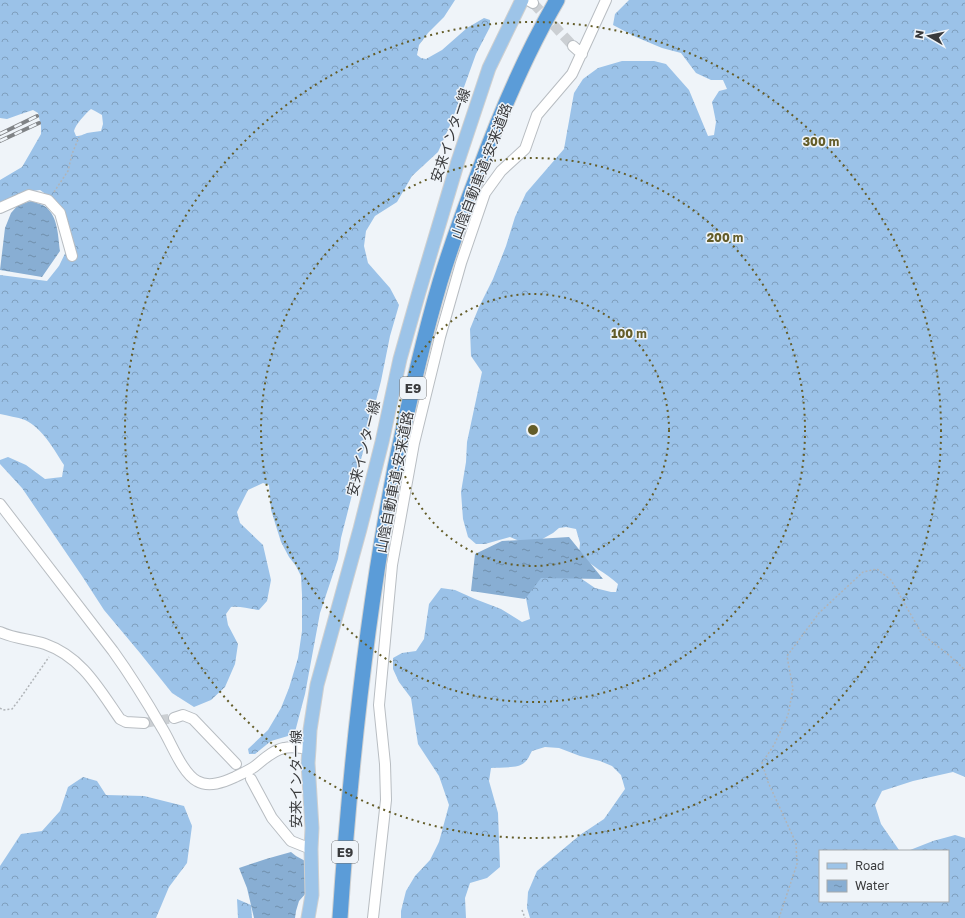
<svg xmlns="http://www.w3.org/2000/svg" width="965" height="918" font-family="'Golos Text','Noto Sans JP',sans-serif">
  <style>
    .forest { fill: url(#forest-crowns); fill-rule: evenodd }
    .water { fill: url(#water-ripples) }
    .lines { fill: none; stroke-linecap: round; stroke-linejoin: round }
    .minor-tunnel { stroke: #cbcfd3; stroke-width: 10; stroke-dasharray: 10 5; stroke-linecap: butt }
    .minor-casing { stroke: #b8bdc2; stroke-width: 12 }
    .major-casing { stroke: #cfd0d0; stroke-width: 15 }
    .highway-casing { stroke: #cfd0d0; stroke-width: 17 }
    .path { stroke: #b0b4b8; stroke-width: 1.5; stroke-dasharray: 2 2; stroke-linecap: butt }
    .minor { stroke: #fff; stroke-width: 10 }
    .major { stroke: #9dc4e8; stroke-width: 13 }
    .highway { stroke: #5b9cd8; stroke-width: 15 }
    .rail-casing { stroke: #808386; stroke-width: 4 }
    .rail { stroke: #eff4f9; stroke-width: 2.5; stroke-dasharray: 8; stroke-linecap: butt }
    .ring { fill: none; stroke: #645d29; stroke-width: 2; stroke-dasharray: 2 4 }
    .labels { text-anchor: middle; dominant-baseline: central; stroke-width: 3; stroke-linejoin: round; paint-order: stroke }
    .shield { fill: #eff4f9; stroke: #707275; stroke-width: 1 }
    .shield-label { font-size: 13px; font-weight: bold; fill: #393a3c }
    .street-label { font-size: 14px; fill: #393a3c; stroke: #eff4f9 }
    .centre { fill: #645d29; stroke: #eff4f9; stroke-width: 2 }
    .ring-label { font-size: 12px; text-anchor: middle; font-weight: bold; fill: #645d29; stroke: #eff4f9; stroke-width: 3; stroke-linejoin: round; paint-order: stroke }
  </style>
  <defs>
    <pattern id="forest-crowns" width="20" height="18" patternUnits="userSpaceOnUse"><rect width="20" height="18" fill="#9bc2e8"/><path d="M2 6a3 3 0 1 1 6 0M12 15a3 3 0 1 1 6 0" fill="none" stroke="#7f9fbd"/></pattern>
    <pattern id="water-ripples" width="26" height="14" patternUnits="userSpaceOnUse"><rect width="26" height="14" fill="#88aed3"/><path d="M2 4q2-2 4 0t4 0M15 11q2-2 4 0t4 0" fill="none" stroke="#708fac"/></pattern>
  </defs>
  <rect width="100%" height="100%" fill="#eff4f9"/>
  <path class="forest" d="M0 0H455L444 17 428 33 419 45 417 55 421 58 426 59 442 50 467 28 484 18 490 20V27L476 54 451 123 438 152 412 176 397 202 375 216 366 231 364 246 368 263 390 288 399 305 390 336 381 381 341 538 338 559 320 613 305 694 295 732 288 736 271 741 255 754H249L248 749 268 730 281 708 289 688 298 658 302 631V595L301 576 296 566 289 557 281 542 271 510 269 485 263 483 248 490 237 512 240 523 263 545 271 580 267 601 259 610C250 609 240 606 231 607L226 614 228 625 238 644 235 664 225 687 211 700 194 707 172 693 140 653 104 610 82 576 22 488 0 464V460L8 457 26 465 45 479 62 477 64 465C53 448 43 429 25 420 17 417 8 416 0 414V275L47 281 59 266 72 239 69 225 58 203 40 190 25 192 3 202H0V180L22 167 29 155 41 134V126L38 113 33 110 21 114 7 119 0 118ZM91 109 95 111 102 115 103 124 101 131C96 132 91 132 87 133 82 135 81 136 76 136L74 131C75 125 86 113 91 109Z
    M629 0H965V777L953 772 913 781 882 791 875 805 881 824 899 850H910L933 841 955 835 965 838V918H530L527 908 528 892 537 871 580 835 604 819 625 789 621 775 612 766 600 761 580 756 559 748 545 747 532 751C530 754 528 760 525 762 519 769 500 767 491 768L489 781 498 813 500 867 487 878 470 883 465 898 466 918H401V911L406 891 415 876 430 860 439 842 449 805 439 776 418 744 411 698 399 682 393 669V658L402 653 416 651 424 639 429 604 441 588 455 590 475 599 501 609 522 622 530 619 525 593 540 575H576L595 588 611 592H616L618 584C606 573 591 566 579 554L580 543 576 529 566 527 559 528 553 533 537 542 524 543 510 537 485 544H476L468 537 463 519 461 492 466 462 467 442 482 372 471 356 470 329 479 307 493 279 506 246 515 217 526 193 564 149 574 93 583 79 598 68 622 61H654L666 64 689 90 708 136 714 135 716 122 712 102 719 91 727 89 723 80H711L696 73 681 53 662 48 636 37 613 25 615 14ZM820 851H948V901H820Z
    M83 777 97 781 106 795 144 796 184 806 192 826 187 863 169 887 156 918H0V866L21 834 42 831 60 811 68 787Z
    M237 899 251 905 252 918H238Z"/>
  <path class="water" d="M31 201C36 203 42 204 46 207 58 217 58 236 60 251L42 277 0 270 5 228 11 213 18 205Z
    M569 537 603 579 541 578 525 599 471 591 475 554 502 541Z
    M291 852 296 856 307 862V892L299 901 296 911 295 918H254L247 888 239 868 266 859Z"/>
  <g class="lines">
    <path class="minor-tunnel" d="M533 3 573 46
      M144 723 174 718"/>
    <defs>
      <path id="minor" d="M528 0 533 3
        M573 46 582 54
        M0 208 29 195 48 200 60 213 72 256
        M0 504 113 651C131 676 147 702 162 728 171 742 182 773 197 781 209 788 224 782 235 777 241 774 248 771 254 767 263 760 273 750 284 748 292 746 301 748 309 749
        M0 632C15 639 30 639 45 644 82 657 99 689 120 719L126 722 144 723
        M174 718 183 715 193 719 236 764
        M251 779 272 818 291 841 311 849
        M373 918 386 800 385 764 379 705 392 565 414 443 440 337 461 263 485 193 501 171 525 149 537 115 572 74 606 0"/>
      <path id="major" d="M308 918 312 895 311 849 312 828 308 763 309 749 310 730 317 685 360 529 382 442 400 359 419 292 458 161 489 68 522 0"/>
      <path id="highway" d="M340 918C350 767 366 616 395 468 408 406 422 343 440 282 451 246 464 210 478 174 500 114 525 55 557 0"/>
    </defs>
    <use href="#minor" class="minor-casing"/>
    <use href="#major" class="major-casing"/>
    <use href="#highway" class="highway-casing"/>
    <path class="path" d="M54 192 68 171 72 154 79 137
      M0 708 3 710 12 709 19 700 49 657
      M522 910 525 918
      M779 918 797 864 796 843 768 782 762 763 774 745 788 715 793 689 787 656 819 613 863 572 877 569 891 580 922 634 950 656 965 670"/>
    <use href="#minor" class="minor"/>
    <use href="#major" class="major"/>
    <use href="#highway" class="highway"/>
    <defs>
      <path id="rail" d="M0 134 37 116
        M0 141 39 123"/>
    </defs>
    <use href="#rail" class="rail-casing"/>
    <use href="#rail" class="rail"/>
  </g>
  <g class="ring">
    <circle cx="533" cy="430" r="136"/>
    <circle cx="533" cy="430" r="272"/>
    <circle cx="533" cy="430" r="408"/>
  </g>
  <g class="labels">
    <g class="shield">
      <rect x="400" y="377" width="26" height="22" rx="3"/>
      <rect x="332" y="841" width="26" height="22" rx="3"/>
    </g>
    <g class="shield-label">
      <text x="413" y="388">E9</text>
      <text x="345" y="852">E9</text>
    </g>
    <g class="street-label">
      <text transform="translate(450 135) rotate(-72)">安来インター線</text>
      <text transform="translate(481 171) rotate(-69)">山陰自動車道;安来道路</text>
      <text transform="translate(363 448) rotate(-76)">安来インター線</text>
      <text transform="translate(394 482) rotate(-79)">山陰自動車道;安来道路</text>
      <text transform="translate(295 779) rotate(-90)">安来インター線</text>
    </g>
  </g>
  <circle cx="533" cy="430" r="6" class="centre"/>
  <g class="ring-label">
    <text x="821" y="146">300 m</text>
    <text x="725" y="242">200 m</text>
    <text x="629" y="338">100 m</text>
  </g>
  <rect x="819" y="850" width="130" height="52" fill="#eff4f9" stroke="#a6aaad"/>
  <rect x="827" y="863" width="20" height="6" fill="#9dc4e8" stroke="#a6aaad"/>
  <text x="855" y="870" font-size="12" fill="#393a3c">Road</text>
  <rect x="827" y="880" width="20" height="12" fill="url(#water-ripples)" stroke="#a6aaad"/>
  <text x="855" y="890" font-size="12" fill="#393a3c">Water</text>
  <g transform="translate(929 36) rotate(279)" stroke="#eff4f9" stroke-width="3" paint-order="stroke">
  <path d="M0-3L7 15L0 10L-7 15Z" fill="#393a3c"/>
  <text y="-6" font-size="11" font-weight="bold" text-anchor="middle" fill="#393a3c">N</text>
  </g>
</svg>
